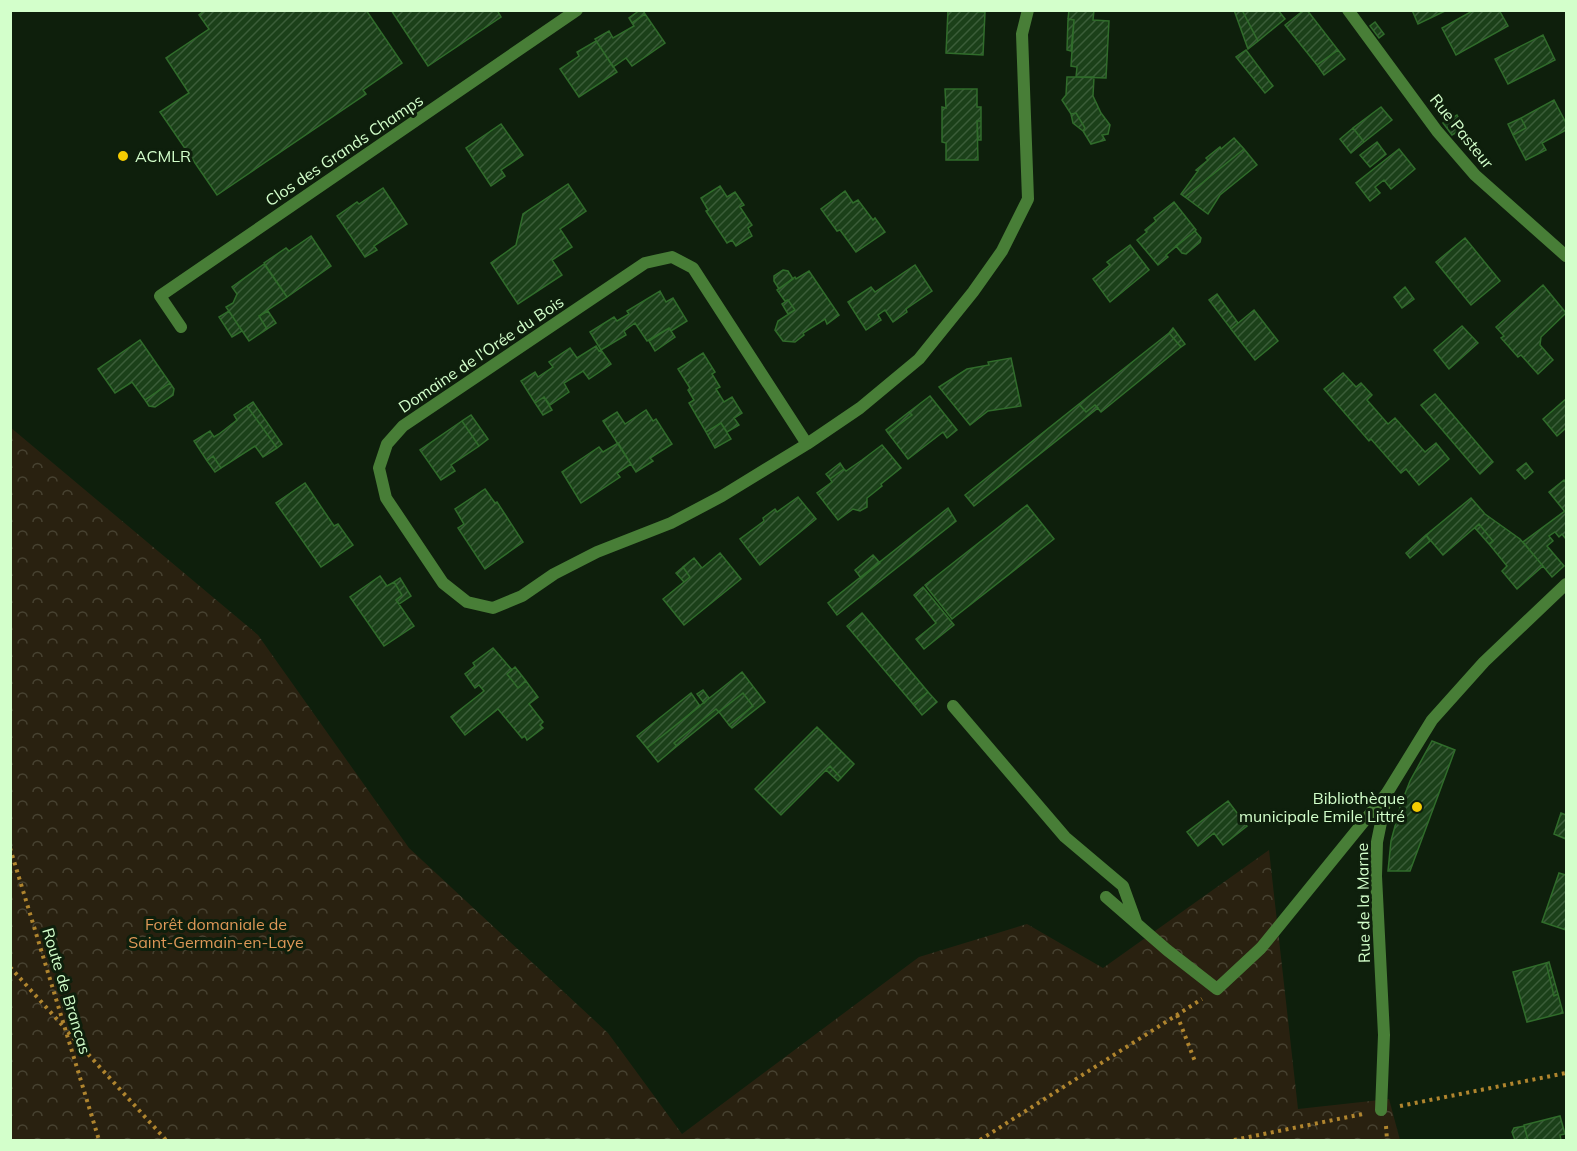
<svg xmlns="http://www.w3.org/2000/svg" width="1577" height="1151" font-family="Mulish,sans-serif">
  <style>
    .forest { fill: url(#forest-crowns) }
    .building { fill: url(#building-hatch); stroke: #306c2b; stroke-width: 1.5 }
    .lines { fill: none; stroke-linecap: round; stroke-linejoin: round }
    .path { stroke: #b0852e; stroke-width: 4; stroke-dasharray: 3 4.5; stroke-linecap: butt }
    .lane { stroke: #487e37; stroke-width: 12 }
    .street { stroke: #487e37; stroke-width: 12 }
    .poi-dot { fill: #f5cb01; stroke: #0e1f0c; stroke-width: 2 }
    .labels { text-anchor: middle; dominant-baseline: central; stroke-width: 6; stroke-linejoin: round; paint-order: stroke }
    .street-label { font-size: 16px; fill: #d3ffcb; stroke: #0e1f0c }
    .poi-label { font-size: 16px; fill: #d3ffcb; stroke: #0e1f0c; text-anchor: start }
    .park-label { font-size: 16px; fill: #de9858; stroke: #0e1f0c }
  </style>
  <defs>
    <pattern id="forest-crowns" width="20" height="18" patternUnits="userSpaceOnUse" patternTransform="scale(1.5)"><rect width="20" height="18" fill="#292110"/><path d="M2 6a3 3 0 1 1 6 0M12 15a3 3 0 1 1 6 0" fill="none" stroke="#474231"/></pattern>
    <pattern id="building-hatch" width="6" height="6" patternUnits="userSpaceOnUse" patternTransform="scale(1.5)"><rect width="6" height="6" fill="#1b4019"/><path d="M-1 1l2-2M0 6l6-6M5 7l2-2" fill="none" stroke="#3b5d39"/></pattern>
  </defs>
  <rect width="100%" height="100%" fill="#0e1f0c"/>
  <path class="forest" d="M10 427 258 635 409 848 608 1033 682 1134 919 957 1027 924 1103 968 1269 850 1298 1109 1389 1099 1400 1140H11Z"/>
  <path class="building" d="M205 10H366L402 63 363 90 366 94 217 195 160 112 189 93 166 58 209 29 199 15Z
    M391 10H497L501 17 428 66Z
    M640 10H643L645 14 632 23 629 18Z
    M948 10 985 12 983 55 946 53Z
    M1069 10H1094L1093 20 1109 21 1106 78 1076 77 1077 67 1071 66 1074 20 1068 19Z
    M1234 10H1242L1258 41 1248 49Z
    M1242 10H1278L1285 19 1258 41Z
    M1304 10H1307L1338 50 1317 65 1285 25Z
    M1412 10H1447L1418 24Z
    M1474 10H1499L1508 26 1456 55 1442 28Z
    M645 14 665 43 632 66 626 58 613 67 595 39 609 31 613 38 634 26 632 23Z
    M1068 19 1074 20 1071 51 1067 50Z
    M1375 22 1384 34 1379 38 1370 26Z
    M1543 35 1555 60 1508 84 1495 59Z
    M596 41 617 72 579 97 560 69 579 56 577 52Z
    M1246 50 1273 86 1265 93 1236 57Z
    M1338 50 1345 59 1324 75 1317 65Z
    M1067 77H1094L1093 96 1101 113 1110 125 1108 134 1102 135 1105 140 1091 144 1083 131 1085 128 1076 113 1071 114 1062 100 1066 95Z
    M945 89H977V107H981V121H977L978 160H946V143L942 142V107L946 108Z
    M1554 100 1566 123V130L1542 143 1546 150 1526 160 1513 135 1526 128 1521 118Z
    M1381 107 1392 120 1364 142 1353 128Z
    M1076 113 1085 128 1083 131 1073 123 1071 114Z
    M1457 115 1464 128 1452 135 1443 123Z
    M1521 118 1526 128 1513 135 1508 124Z
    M977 121H981V140H978Z
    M501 124 523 155 501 170 505 176 491 186 466 148Z
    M1353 128 1364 142 1351 153 1340 139Z
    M1234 138 1244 149 1185 197 1181 194 1198 171 1196 170 1208 160 1206 158 1220 147 1221 149Z
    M1377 142 1386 154 1370 167 1360 155Z
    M1244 149 1257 165 1220 195 1208 214 1185 197Z
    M1399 149 1415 169 1391 189 1384 180 1375 187 1380 193 1370 201 1356 183Z
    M568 184 586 211 560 229 572 247 552 260 562 275 518 304 491 263 516 245 523 214Z
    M720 186 727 197 735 192 744 205 740 207 752 225 748 228 752 236 736 246 732 240 727 243 706 211 708 210 701 198Z
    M383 188 407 224 374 246 377 250 365 257 337 216 357 202 359 204Z
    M845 191 853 203 858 200 873 220 875 218 885 232 856 252 840 230 837 231 821 209Z
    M1174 202 1196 230 1166 255 1168 257 1158 265 1137 240 1147 232 1145 230 1156 221 1154 218Z
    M1195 231 1201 238 1200 242 1186 254 1182 253 1176 246Z
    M311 236 331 266 287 297 264 263 286 248 289 251Z
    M1465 238 1500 281 1471 305 1436 262Z
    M1130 245 1149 270 1110 302 1093 279 1110 265 1107 262Z
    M264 264 287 297 259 316 267 329 249 341 226 307 233 303 237 294 232 287Z
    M915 265 932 291 906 309 907 312 893 322 885 310 878 315 881 320 866 330 848 302 871 287 875 292Z
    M783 270 788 271 793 279 779 289 774 281V276Z
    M809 271 839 315 827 324 825 319 803 333 804 335 795 342 783 341 775 330 778 321 795 310 788 300 785 301 777 290 795 277 796 279Z
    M1543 285 1566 313 1541 337 1540 345 1553 360 1538 374 1521 355 1518 357 1501 338 1504 336 1496 327Z
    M1405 287 1414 299 1402 308 1394 297Z
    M660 291 666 302 673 298 687 321 671 331 669 328 647 341 635 323 624 331 626 335 601 350 590 332 614 317 617 321 629 314 627 311Z
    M1217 294 1238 323 1231 329 1209 300Z
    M788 300 795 310 788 314 782 304Z
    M1254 310 1278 341 1255 360 1231 329Z
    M229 311 242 331 232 337 219 317Z
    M268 311 276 323 267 329 259 316Z
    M1462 326 1478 343 1449 369 1434 350Z
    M669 328 675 337 655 351 649 341Z
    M1173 328 1185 344 1181 347 1169 333Z
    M1169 333 1181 347 1101 412 1095 405 1086 412 1079 404Z
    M140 340 170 383 145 400 132 382 115 393 98 369Z
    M596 346 599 351 601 350 611 364 589 379 583 371 564 383 569 392 550 405 544 397 535 403 521 381 535 372 538 377 553 367 549 362 570 348 577 358Z
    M703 353 715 372 712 374 720 387 716 389 724 402 732 397 742 413 734 418 739 425 727 432 721 423 706 432 689 403 694 400 688 390 690 388 678 369Z
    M1011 358 1021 406 988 411 970 425 939 387 967 369 989 365 988 362Z
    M1343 373 1356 387 1361 383 1372 395 1367 400 1388 424 1395 418 1425 452 1436 443 1449 459 1419 485 1406 469 1401 473 1371 439 1369 441 1324 389Z
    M170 383 174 389 173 395 155 407 149 406 145 400Z
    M1435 394 1493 462 1480 474 1421 405Z
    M930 396 957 430 947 438 943 432 908 459 888 433 912 415 909 412Z
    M544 397 552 410 543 415 535 403Z
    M1566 399V428L1557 436 1543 419Z
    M253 402 282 444 277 448 247 406Z
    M1079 404 1086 412 1095 405 1098 408 974 506 965 495Z
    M247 406 277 448 263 457 255 446 221 468 213 456 207 461 194 441 210 431 214 437 219 434 237 420 234 415Z
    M646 410 653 421 656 419 672 444 650 458 653 461 636 472 603 421 617 412 625 424Z
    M909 412 912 415 888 433 886 430Z
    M471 415 488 439 479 446 462 421Z
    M462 421 479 446 451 465 455 471 441 480 420 450Z
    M721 423 731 439 715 448 706 432Z
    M618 443 631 464 617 473 620 477 581 503 562 472 599 447 603 452Z
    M882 445 901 468 881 484 882 486 867 498V507L860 511 853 509 838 520 817 493 832 482 830 479 844 469 846 471 862 460Z
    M213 456 221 468 215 472 207 461Z
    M840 463 844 469 830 479 826 474Z
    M1526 463 1533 472 1525 479 1517 470Z
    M1564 480 1566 483V513L1549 492Z
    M305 483 334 526 338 524 353 545 321 567 276 503Z
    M485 489 495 503 497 502 523 542 485 569 458 528 464 524 455 509Z
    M798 497 816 519 760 565 740 539 764 521 763 518 775 509 777 512Z
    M1471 498 1485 514 1520 539 1543 566 1517 589 1502 571 1507 566 1489 544 1493 541 1479 524 1443 555 1426 535Z
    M1027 505 1054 539 952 619 925 585Z
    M948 508 956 521 837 615 828 603Z
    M1565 511 1566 513V539L1562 534 1559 537 1555 532 1549 536 1553 541 1547 546 1564 566 1552 577 1523 542Z
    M1479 524 1493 541 1489 544 1475 528Z
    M1426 535 1430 541 1410 558 1406 553Z
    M720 553 741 579 684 625 663 599 690 577 683 567 694 558 702 568Z
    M873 555 880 563 861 578 855 570Z
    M683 567 690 577 684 582 676 573Z
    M380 576 387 586 394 582 402 595 396 600 414 626 384 646 350 597Z
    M400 578 411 596 399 604 396 600 402 595 394 582Z
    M923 587 954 625 924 649 916 639 936 623 914 595Z
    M862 613 928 692 913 704 847 626Z
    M493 648 512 670 507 674 518 688 526 681 538 697 529 704 543 722 540 725 543 728 527 740 525 736 522 738 498 709 465 735 451 717 484 691 479 685 475 688 465 674 475 666 473 663Z
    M515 667 526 681 518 688 507 674Z
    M742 672 765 702 732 728 729 725 753 706 743 693 719 712 716 709 674 743 677 746 658 762 647 748Z
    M703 690 709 698 704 703 697 694Z
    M928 692 937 702 922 715 913 704Z
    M691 693 700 706 647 748 637 736Z
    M743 693 753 706 729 725 719 712Z
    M716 709 719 712 677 746 674 743Z
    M817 727 854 764 841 778 830 766 781 815 755 789Z
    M1432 741 1455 750 1410 871H1388L1391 841 1401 804 1410 781Z
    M830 766 841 778 838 781 826 770Z
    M1228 801 1247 826 1223 845 1214 833 1198 846 1187 832Z
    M1561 813 1566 815V839L1554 834Z
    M1559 873 1566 875V930L1542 922Z
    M1549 962 1558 994 1554 996 1546 963Z
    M1546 963 1554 996 1558 994 1563 1013 1527 1022 1513 972Z
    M1560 1116 1565 1134 1560 1135 1561 1140H1528L1524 1125Z
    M1524 1126 1528 1140H1515L1512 1132 1514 1128Z"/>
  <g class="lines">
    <path class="path" d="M10 848 99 1140
      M10 967 63 1026
      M1177 1015 1196 1064
      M68 1032 166 1140
      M1400 1106 1566 1073
      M1386 1126 1387 1140
      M980 1140 1202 999
      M1234 1140 1363 1114"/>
    <path class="lane" d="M953 706 1065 837 1123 886 1136 922
      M1106 897 1167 950 1217 989 1261 948 1387 793"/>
    <path class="street" d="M1348 10 1437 131 1475 175 1566 256
      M181 327 160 296 577 10
      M807 444 693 268 672 257 645 263 403 426 387 444 379 468 386 498 443 583 467 602 493 608 522 596 554 574 597 552 671 523 722 496 807 444 860 408 919 359 973 292 1002 251 1028 199 1022 34 1028 10
      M1381 1110 1384 1035 1376 876 1377 842 1387 793 1432 720 1484 662 1566 584"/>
  </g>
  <g class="poi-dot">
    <circle cx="123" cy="156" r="6"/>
    <circle cx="1417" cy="807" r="6"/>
  </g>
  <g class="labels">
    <g class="street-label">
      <text transform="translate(1462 131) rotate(51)">Rue Pasteur</text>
      <text transform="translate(344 150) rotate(-34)">Clos des Grands Champs</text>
      <text transform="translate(481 354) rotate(-34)">Domaine de l'Orée du Bois</text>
      <text transform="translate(1363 903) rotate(-91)">Rue de la Marne</text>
      <text transform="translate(67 991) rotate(73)">Route de Brancas</text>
    </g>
    <g class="poi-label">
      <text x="135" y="156">ACMLR</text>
      <text x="1405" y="798" text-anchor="end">Bibliothèque<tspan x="1405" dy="18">municipale Emile Littré</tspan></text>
    </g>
    <g class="park-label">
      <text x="216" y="924">Forêt domaniale de<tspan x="216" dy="18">Saint-Germain-en-Laye</tspan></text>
    </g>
  </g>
  <rect width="1577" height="1151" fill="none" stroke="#d3ffcb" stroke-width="24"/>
</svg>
